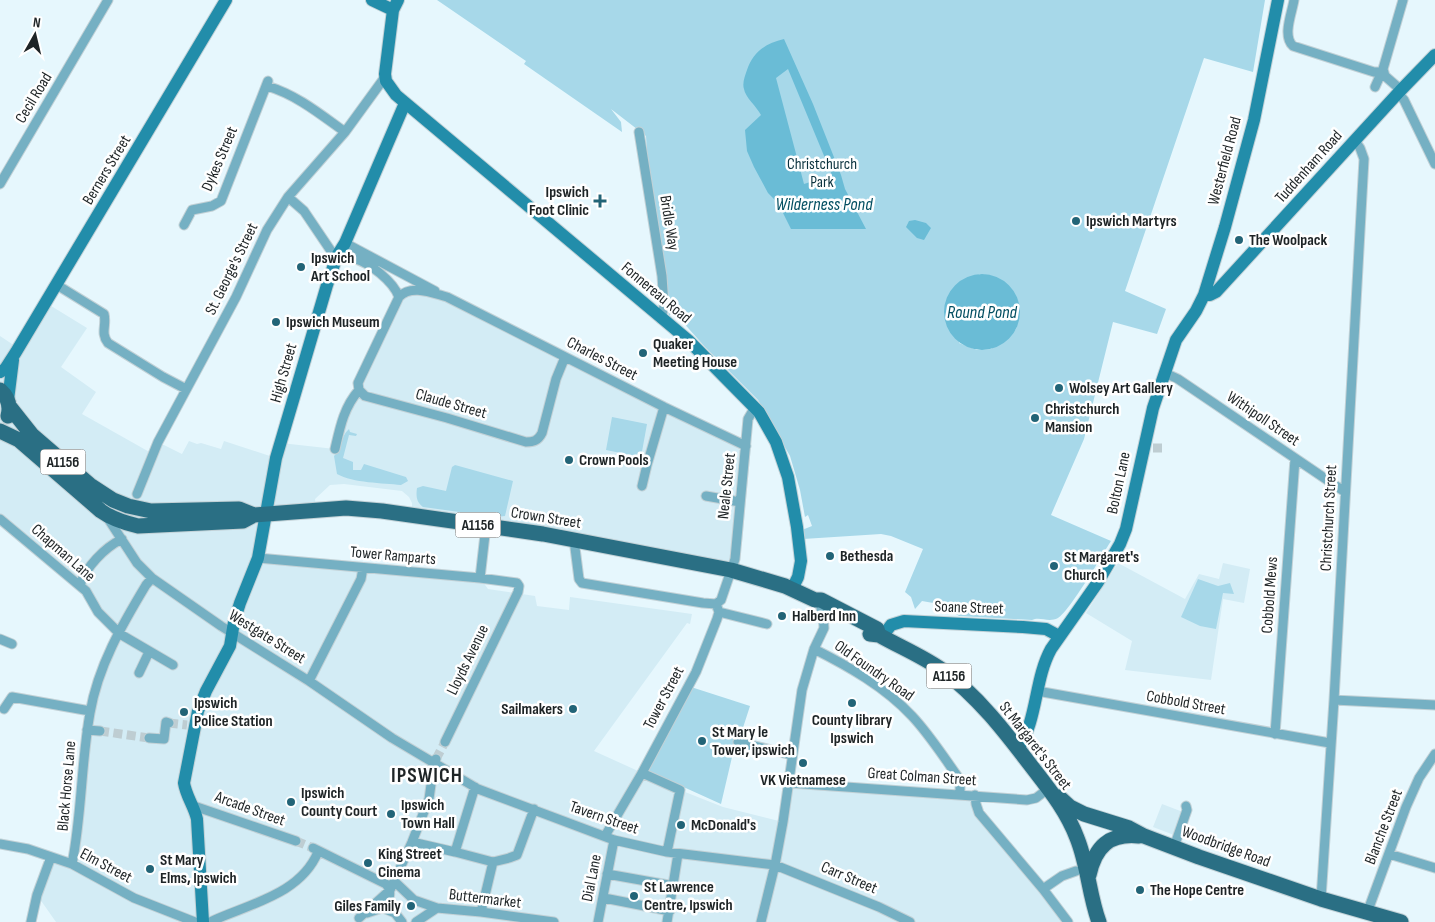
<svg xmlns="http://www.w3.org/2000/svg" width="1435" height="922" font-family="'Sofia Sans Condensed',sans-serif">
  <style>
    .built { fill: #d3ecf5; fill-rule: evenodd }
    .green { fill: #a7d8e9; fill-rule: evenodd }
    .water { fill: #6abcd6; fill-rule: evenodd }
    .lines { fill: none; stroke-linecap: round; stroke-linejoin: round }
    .street-tunnel { stroke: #becdd2; stroke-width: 9; stroke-dasharray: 9 4.5; stroke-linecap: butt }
    .street-casing { stroke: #c2d1d6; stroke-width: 11 }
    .secondary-casing { stroke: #c2d1d6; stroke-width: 14 }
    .primary-casing { stroke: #c2d1d6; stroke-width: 17 }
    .street { stroke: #75b0c3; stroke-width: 9 }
    .secondary { stroke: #228daa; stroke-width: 12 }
    .primary { stroke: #2a6f84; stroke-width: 15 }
    .poi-dot { fill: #226477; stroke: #fff; stroke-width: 2 }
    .labels { text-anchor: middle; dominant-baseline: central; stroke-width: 5; stroke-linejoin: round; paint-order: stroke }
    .shield { fill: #fff; stroke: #626667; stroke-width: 1 }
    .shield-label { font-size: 15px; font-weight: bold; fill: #1e2426 }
    .street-label { font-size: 16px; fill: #1e2426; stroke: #fff }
    .park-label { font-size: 16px; fill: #0c333f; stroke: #fff }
    .poi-label { font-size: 16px; font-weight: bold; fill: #1e2426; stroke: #fff; text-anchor: start }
    .water-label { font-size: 18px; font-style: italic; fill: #024e61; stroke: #fff }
    .district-label { font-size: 21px; font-weight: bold; letter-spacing: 1px; fill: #1e2426; stroke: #fff }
  </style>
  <rect width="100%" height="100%" fill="#e6f7fd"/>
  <path class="built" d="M410 291 447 297 746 446H751L742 543 736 565 412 509V503L409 497 402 491 344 484 330 485 315 499 316 509 265 514 258 558 480 578 488 589 535 596 537 606 569 610 570 597 692 614 690 624 687 623 594 751 680 790 723 807 783 822 790 783 975 795 976 804 1068 922H56L37 895 51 857 71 864 90 711 119 634 90 598 0 519V336L18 348 43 301 87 328 61 367 96 392 82 414 153 454 158 442 182 454 189 441 197 444 201 443 221 449 224 441 276 458 281 443 335 449 343 418 399 297ZM129 507 243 521 138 525 139 517Z
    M1118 563 1185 599 1199 574 1219 579 1223 563 1250 569 1244 603 1223 599 1211 680 1125 670 1132 641 1086 613Z
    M1162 804 1183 812 1174 835 1153 827Z"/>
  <path class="green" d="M437 0H1265L1253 72 1204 58 1125 291 1166 309 1157 334 1113 322 1084 439 1051 515 1111 541C1102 555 1070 611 1058 618 1048 623 1040 616 1032 620L959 616 953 612 950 606 922 601 915 609 911 597 905 592 923 549 891 536 881 534 803 539 802 530 812 526 808 515 805 517 800 490 790 456 758 400 705 347 673 311 669 316 651 219 646 136 611 109 621 122 622 132 524 64 526 61ZM979 274 992 276 1019 316 1016 329 991 349 977 350 959 343Z
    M612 417 647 424 641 457 606 450Z
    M349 429 350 432 357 434 356 436 349 435 343 458 353 462V470H361L364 464 406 477 408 481 401 485C383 483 353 483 337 474L334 456C343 449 340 436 349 429Z
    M455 465 513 481 505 516 496 517 423 507C416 502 416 495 417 488L423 486 446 491 452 467Z
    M1198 579 1218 586 1230 583 1234 594 1223 593 1216 629 1200 626 1181 617Z
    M691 687 750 706 739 740H736L721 804 646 770Z"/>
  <path class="water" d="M784 39 813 104 841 175 845 189 866 229H791L778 203 768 193 754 167 747 151 745 130 761 115C757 107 745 97 744 89 742 83 745 76 747 70 753 52 766 43 784 39ZM788 69 832 175 804 184 776 78Z
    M915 220 926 223 931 228 924 240 917 238 906 227 909 221Z
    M944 312a38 38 0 1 1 76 0a38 38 0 1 1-76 0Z"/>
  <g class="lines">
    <path class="street-tunnel" d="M1153 448H1166
      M169 723 187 725
      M100 731 149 738
      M436 759 445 742
      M296 841 313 848"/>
    <defs>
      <path id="street" d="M1294 0C1292 13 1282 36 1293 46L1374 72H1383
        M267 86C297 95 320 114 345 132
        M1375 87 1379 78
        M1401 90 1385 76 1383 69 1403 0
        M1398 93 1404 100 1435 164
        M639 132 662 276 664 306 661 319
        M0 184 108 0
        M288 197 304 211 331 251C339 258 344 255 353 258 370 263 393 281 399 297L358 383 359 390 365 396 447 418 526 442C533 442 538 441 542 433L556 379 565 357
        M184 225 192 210 212 206 221 201 268 81
        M345 243 435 291
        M57 285 104 314C107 325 100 333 108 343L163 377 186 389
        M399 297C411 284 432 293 447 297L664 407 746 446
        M1165 373 1178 379 1345 492
        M335 449C340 427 344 407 359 390
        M642 486 647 465 664 407
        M137 494 158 442 236 297 267 230 288 197 345 132 385 77
        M706 496 740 502
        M107 517 137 563 152 578 221 626 309 681 392 738 478 789 614 840 667 852 775 865 879 907 910 922
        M0 519 86 591 98 612 120 634 173 665
        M574 540 579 579 582 583 703 603 716 604
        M258 558 480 578 517 583 519 586 518 592 445 742
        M480 578 486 526
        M80 585C86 567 104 548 122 539
        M716 604 721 600 735 559 748 419 755 407
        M719 612 767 624
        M0 639 12 644
        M814 649C848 666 885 687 912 716 929 734 943 756 958 777L960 781V794
        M139 673 149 652
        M309 681 361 579 363 568
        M1037 691 1330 743
        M1334 700 1435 705
        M4 709 12 697 90 711
        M87 730 100 731
        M1275 734 1295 459
        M149 738 164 739 166 722 169 723
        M738 742 792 755
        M642 773 680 790 667 852
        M790 783 1027 800 1036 798 1049 788
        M475 787 455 852 493 862 481 912
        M975 795 976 804 979 813 1043 889 1068 922
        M194 806 296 841
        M605 836 642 773 696 672 717 619 719 612 716 604
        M412 842 455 852
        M0 844 28 849 72 864 134 898 195 922
        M1174 847 1187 810 1186 806
        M313 848 386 884C392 890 390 900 385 907L367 913
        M1389 854 1435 868
        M493 862 509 858 517 855 534 809
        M72 864C82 814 81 763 90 713 98 666 122 625 146 585L152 578
        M607 874 674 886
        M394 881 414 900 437 908
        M1043 889 1062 876 1076 871
        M604 898 670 911
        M1321 899 1334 700 1364 159 1360 148 1355 141
        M383 908 395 913 402 922
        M1367 913 1406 807 1419 778 1435 754
        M359 918 390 890 396 877 412 842 429 799 434 763 436 759
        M31 922 37 895 51 857
        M210 922C248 904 300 895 318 852
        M416 922 437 908 481 912 554 922
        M598 922 614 840
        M667 922 678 854
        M761 922 775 865 783 822 802 690 814 649 824 628 823 616 821 608"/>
      <path id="secondary" d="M372 0 393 10
        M398 0 393 10 385 74 386 81 396 95 688 340 759 412 776 442 788 477 797 527 801 561 798 577 792 589
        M1204 295H1210L1216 292 1400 91 1435 55
        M0 372 5 369 16 352 226 0
        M8 400 13 360
        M882 637 891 625 904 621 1023 627 1046 629 1059 636
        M1018 749C1038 719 1034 680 1051 649L1098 582 1120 544 1126 529 1153 408 1176 340 1196 311 1204 295 1225 227 1254 120 1278 0
        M203 922 197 819C194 806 186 796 184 783L198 711 206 691 230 646 234 622 240 603 258 558 276 458 327 285 337 256 345 243 405 103"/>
      <path id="primary" d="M0 390C8 397 11 405 8 416
        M9 406 32 435 90 485 113 500 128 506 151 511 239 509 254 515 346 508 382 511 543 534 731 570 785 586 815 600H821L877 629 879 635
        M0 431 19 440 101 511C112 519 125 523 138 526L243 521 254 515
        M870 634 879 635C900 647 922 656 942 670 978 696 1006 733 1032 767 1049 789 1067 811 1077 838 1088 865 1089 895 1099 922
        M1059 797 1070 807 1084 814 1129 828 1144 836 1199 857 1321 899 1401 922
        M1089 875C1095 847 1109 833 1139 836"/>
    </defs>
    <use href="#street" class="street-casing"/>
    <use href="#secondary" class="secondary-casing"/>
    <use href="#primary" class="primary-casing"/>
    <use href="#street" class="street"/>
    <use href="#secondary" class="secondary"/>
    <use href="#primary" class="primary"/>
  </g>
  <g class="poi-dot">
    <path d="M597.5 193.5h5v5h5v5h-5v5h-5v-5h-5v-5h5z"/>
    <circle cx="1076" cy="221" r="5"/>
    <circle cx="1239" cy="240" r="5"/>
    <circle cx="301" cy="267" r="5"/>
    <circle cx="276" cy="322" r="5"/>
    <circle cx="643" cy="353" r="5"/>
    <circle cx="1059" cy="388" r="5"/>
    <circle cx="1035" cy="418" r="5"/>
    <circle cx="569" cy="460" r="5"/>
    <circle cx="830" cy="556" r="5"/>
    <circle cx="1054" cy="566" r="5"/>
    <circle cx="782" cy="616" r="5"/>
    <circle cx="852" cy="703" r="5"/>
    <circle cx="573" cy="709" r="5"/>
    <circle cx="184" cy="712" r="5"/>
    <circle cx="702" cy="741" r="5"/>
    <circle cx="803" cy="763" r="5"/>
    <circle cx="291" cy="802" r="5"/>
    <circle cx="391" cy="814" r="5"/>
    <circle cx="681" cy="825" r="5"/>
    <circle cx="368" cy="863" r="5"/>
    <circle cx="150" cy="869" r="5"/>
    <circle cx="1140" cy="890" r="5"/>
    <circle cx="634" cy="896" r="5"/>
    <circle cx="411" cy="906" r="5"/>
  </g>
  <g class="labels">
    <g class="shield">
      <rect x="40.5" y="449.5" width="45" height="25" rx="4"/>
      <rect x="455.5" y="512.5" width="45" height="25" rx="4"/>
      <rect x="926.5" y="663.5" width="45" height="25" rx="4"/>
    </g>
    <g class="shield-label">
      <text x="63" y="462">A1156</text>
      <text x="478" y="525">A1156</text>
      <text x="949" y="676">A1156</text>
    </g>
    <g class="street-label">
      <text transform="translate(34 98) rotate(-59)">Cecil Road</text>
      <text transform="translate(220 159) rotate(-67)">Dykes Street</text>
      <text transform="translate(1225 161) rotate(-75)">Westerfield Road</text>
      <text transform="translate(1309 167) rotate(-48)">Tuddenham Road</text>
      <text transform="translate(107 170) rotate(-59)">Berners Street</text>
      <text transform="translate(669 223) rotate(81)">Bridle Way</text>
      <text transform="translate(232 269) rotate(-64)">St. George's Street</text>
      <text transform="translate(656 293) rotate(40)">Fonnereau Road</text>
      <text transform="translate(602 359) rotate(27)">Charles Street</text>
      <text transform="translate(284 373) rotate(-74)">High Street</text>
      <text transform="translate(451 404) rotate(16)">Claude Street</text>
      <text transform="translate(1263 419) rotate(34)">Withipoll Street</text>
      <text transform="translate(1119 483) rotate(-78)">Bolton Lane</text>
      <text transform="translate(727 486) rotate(-84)">Neale Street</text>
      <text transform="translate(546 518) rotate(9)">Crown Street</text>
      <text transform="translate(1329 518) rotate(-87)">Christchurch Street</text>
      <text transform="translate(63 553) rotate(41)">Chapman Lane</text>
      <text transform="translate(393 556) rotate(5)">Tower Ramparts</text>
      <text transform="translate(1270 595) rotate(-86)">Cobbold Mews</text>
      <text transform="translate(969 608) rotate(2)">Soane Street</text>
      <text transform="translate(267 637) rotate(32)">Westgate Street</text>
      <text transform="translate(468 660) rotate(-64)">Lloyds Avenue</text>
      <text transform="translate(874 671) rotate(35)">Old Foundry Road</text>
      <text transform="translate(664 698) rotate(-62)">Tower Street</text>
      <text transform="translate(1186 703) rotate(10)">Cobbold Street</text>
      <text transform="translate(1035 746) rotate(52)">St Margaret's Street</text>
      <text transform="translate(922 777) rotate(4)">Great Colman Street</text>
      <text transform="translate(67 786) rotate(-85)">Black Horse Lane</text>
      <text transform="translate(250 809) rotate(20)">Arcade Street</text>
      <text transform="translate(604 818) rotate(19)">Tavern Street</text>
      <text transform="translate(1384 827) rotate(-69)">Blanche Street</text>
      <text transform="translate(1226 847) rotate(20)">Woodbridge Road</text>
      <text transform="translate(106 866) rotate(28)">Elm Street</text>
      <text transform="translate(592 878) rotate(-79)">Dial Lane</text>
      <text transform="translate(849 878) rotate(23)">Carr Street</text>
      <text transform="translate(485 899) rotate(7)">Buttermarket</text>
    </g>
    <g class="park-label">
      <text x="822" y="164">Christchurch<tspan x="822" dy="18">Park</tspan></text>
    </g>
    <g class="poi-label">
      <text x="589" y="192" text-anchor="end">Ipswich<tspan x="589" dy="18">Foot Clinic</tspan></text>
      <text x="1086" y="221">Ipswich Martyrs</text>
      <text x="1249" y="240">The Woolpack</text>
      <text x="311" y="258">Ipswich<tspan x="311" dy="18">Art School</tspan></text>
      <text x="286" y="322">Ipswich Museum</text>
      <text x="653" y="344">Quaker<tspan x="653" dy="18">Meeting House</tspan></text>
      <text x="1069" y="388">Wolsey Art Gallery</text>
      <text x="1045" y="409">Christchurch<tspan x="1045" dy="18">Mansion</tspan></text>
      <text x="579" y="460">Crown Pools</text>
      <text x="840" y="556">Bethesda</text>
      <text x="1064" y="557">St Margaret's<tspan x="1064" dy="18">Church</tspan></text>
      <text x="792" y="616">Halberd Inn</text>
      <text x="194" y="703">Ipswich<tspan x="194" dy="18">Police Station</tspan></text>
      <text x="563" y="709" text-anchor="end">Sailmakers</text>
      <text x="852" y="720" text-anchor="middle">County library<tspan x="852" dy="18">Ipswich</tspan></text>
      <text x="712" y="732">St Mary le<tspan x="712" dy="18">Tower, ipswich</tspan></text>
      <text x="803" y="780" text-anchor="middle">VK Vietnamese</text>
      <text x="301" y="793">Ipswich<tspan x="301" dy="18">County Court</tspan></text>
      <text x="401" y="805">Ipswich<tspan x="401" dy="18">Town Hall</tspan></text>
      <text x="691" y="825">McDonald's</text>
      <text x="378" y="854">King Street<tspan x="378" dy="18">Cinema</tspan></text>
      <text x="160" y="860">St Mary<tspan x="160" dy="18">Elms, Ipswich</tspan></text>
      <text x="644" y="887">St Lawrence<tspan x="644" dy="18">Centre, Ipswich</tspan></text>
      <text x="1150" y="890">The Hope Centre</text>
      <text x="401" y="906" text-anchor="end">Giles Family</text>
    </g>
    <g class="water-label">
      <text x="824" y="204">Wilderness Pond</text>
      <text x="982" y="312">Round Pond</text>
    </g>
    <g class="district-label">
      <text x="427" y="775">IPSWICH</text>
    </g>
  </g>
  <g transform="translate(35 35) rotate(8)" stroke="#ffffff" stroke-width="4" paint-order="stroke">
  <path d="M0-4L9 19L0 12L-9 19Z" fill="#1e2426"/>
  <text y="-8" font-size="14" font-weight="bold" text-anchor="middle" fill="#1e2426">N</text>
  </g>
</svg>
